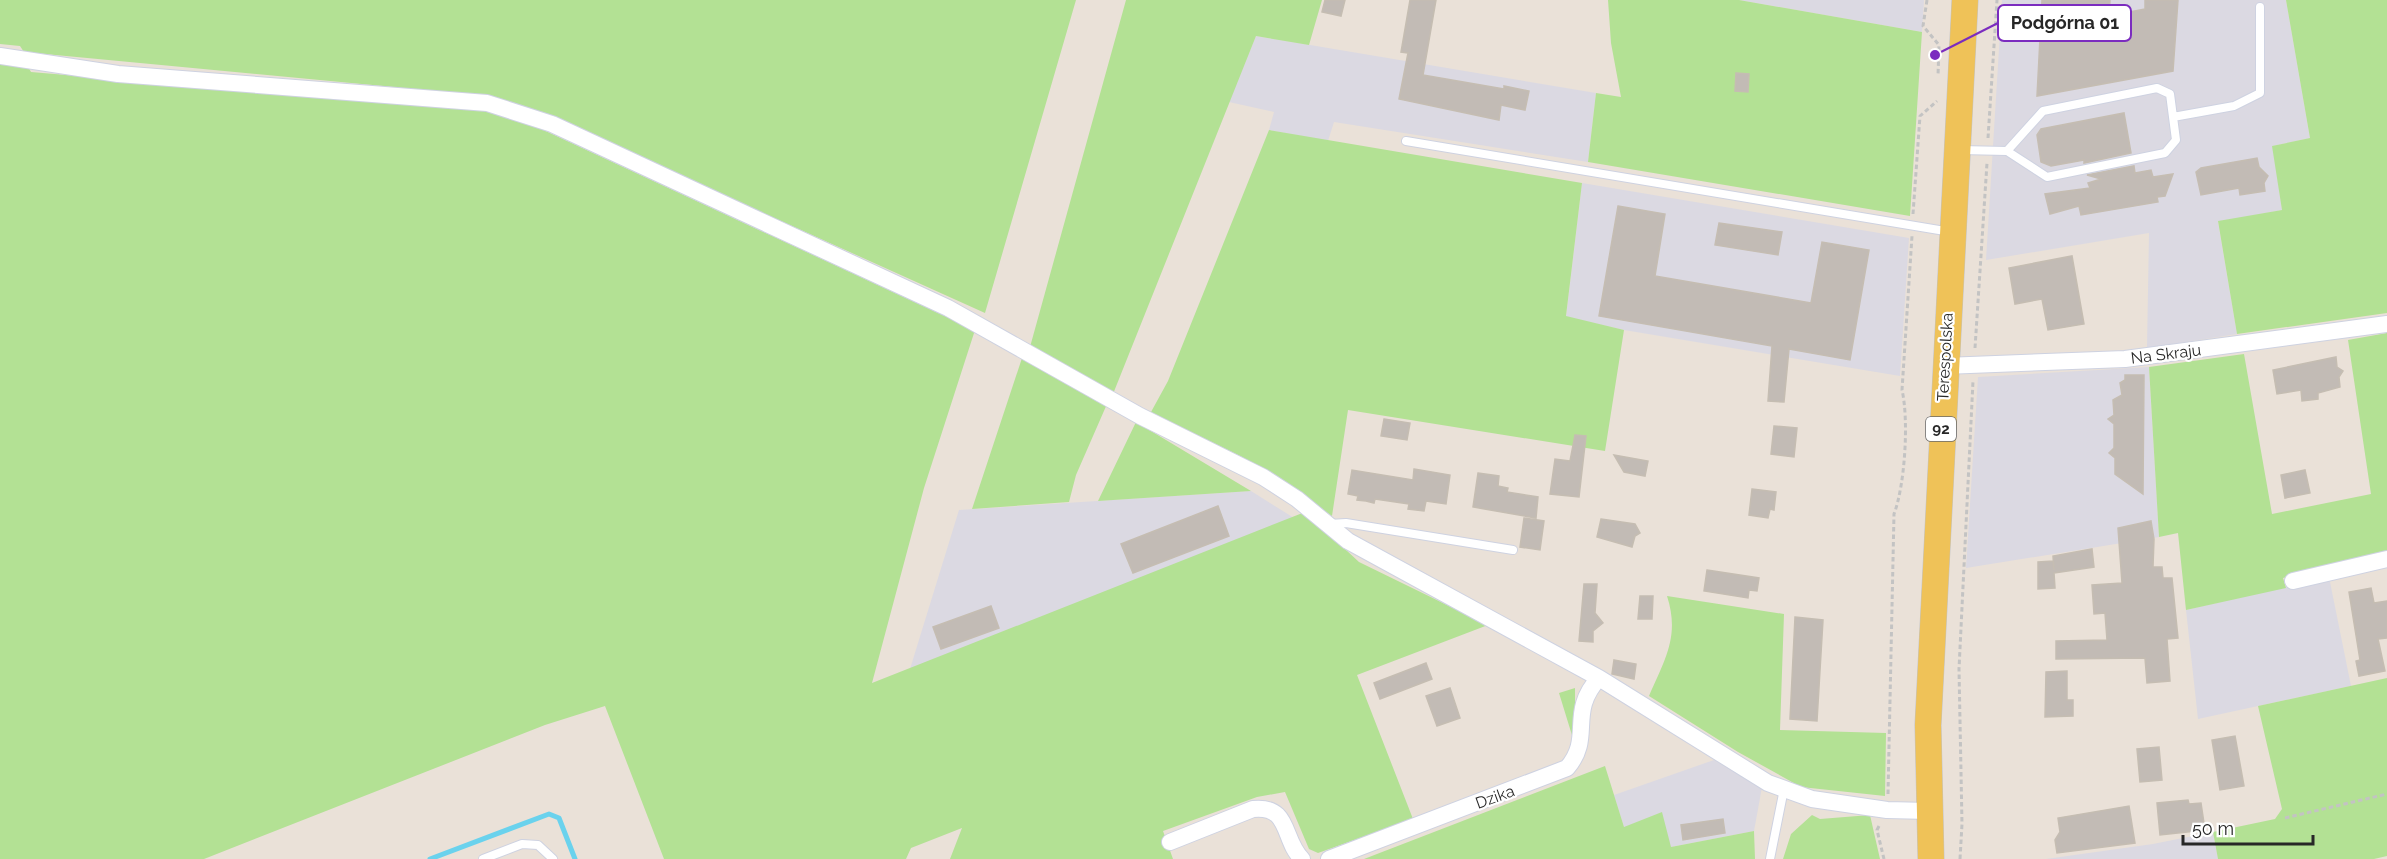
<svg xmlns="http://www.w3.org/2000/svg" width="2387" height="859" font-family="Raleway,sans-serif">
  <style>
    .industrial { fill: #dbd9e2 }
    .green { fill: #b3e194 }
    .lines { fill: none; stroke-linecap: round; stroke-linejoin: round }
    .stream { stroke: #6ad2ed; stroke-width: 5 }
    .building { fill: #c2bbb5; stroke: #c5bdb2; stroke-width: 1.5 }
    .lane-casing { stroke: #ced2e1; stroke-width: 10 }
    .street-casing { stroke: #ced2e1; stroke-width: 18 }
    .primary-casing { stroke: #c3c3c3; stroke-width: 27 }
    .path { stroke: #c3c3c3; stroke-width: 3; stroke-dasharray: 4.5 3; stroke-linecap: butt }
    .lane { stroke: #fff; stroke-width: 8 }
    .street { stroke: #fff; stroke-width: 16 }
    .primary { stroke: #efc258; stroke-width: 26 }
    .labels { text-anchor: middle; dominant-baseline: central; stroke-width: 4.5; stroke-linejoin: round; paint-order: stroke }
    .shield { fill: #fff; stroke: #686868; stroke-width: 1.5 }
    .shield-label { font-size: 15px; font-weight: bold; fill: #272727 }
    .street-label { font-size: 16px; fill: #272727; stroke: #fff }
    .leader { fill: none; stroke: #7b2cbf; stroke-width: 2 }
    .callout-dot { fill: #7b2cbf; stroke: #fff; stroke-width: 2 }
    .callout { fill: #fff; stroke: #7b2cbf; stroke-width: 2 }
    .callout-label { font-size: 18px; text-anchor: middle; font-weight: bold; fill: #272727 }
  </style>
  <rect width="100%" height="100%" fill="#eae1d8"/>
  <path class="industrial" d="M1739 0H1924L1922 32Z
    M2002 0H2286L2310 138 2273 146 2282 210 2218 222 2237 334 2147 348 2149 233 1986 260Z
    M1256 36 1596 93 1588 162 1334 122 1328 141 1269 130 1274 112 1229 102Z
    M1582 183 1909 238 1900 376 1624 330 1566 317Z
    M2149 367 2159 537 1966 568 1978 377Z
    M1251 491 1294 518 910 669 959 510Z
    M2329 577 2351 686 2198 719 2186 610Z
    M1714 760 1762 787 1754 831 1671 847 1624 827 1614 795Z
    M2213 832 2218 859H2046L2153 844Z"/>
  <path class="green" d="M0 0H1076L985 313 537 111 488 96 24 52 20 46 0 44Z
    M1126 0H1322L1309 45 1256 36 1113 394 1030 347Z
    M1608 0H1739L1922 32 1910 216 1588 162 1596 93 1621 97 1611 43Z
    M2286 0H2387V313L2237 334 2218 221 2282 210 2272 146 2310 138Z
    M0 61 27 65 31 72 486 111 522 120 975 330 924 488 872 683 1305 512 1359 562 1488 625 1357 675 1413 819 1318 853 1309 849 1285 792 1257 797 1163 831 1173 859H950L962 828 911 848 906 859H664L605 706 545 725 204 859H0Z
    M1269 130 1582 183 1566 316 1624 330 1605 451 1348 410 1332 516 1242 457 1151 412 1168 381Z
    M2387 333V551L2283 578 2286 588 2186 610 2178 533 2159 537 2149 367 2244 354 2272 514 2371 494 2348 340Z
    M1023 355 1107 404 1076 475 1069 502 972 509Z
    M1136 422 1251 491 1098 501Z
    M1667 596 1784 614 1780 730 1886 733 1885 796 1801 787 1738 752 1649 696C1665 659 1680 636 1667 596Z
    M2387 678V856L2374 859H2218L2213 832 2275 819 2282 809 2258 706Z
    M1575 688V745L1559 693Z
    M1605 766 1624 827 1662 812 1671 847 1754 831 1755 859H1364Z
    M1812 815 1820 819 1870 815 1880 859H1783L1791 834Z"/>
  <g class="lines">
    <path class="stream" d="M430 859 549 814 559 818 575 859"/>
  </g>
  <path class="building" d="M1325 0H1345L1341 16 1322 12Z
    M1410 0H1436L1423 75 1504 89V86L1529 91 1525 110 1501 105 1499 120 1399 99 1408 53 1401 52Z
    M2042 0H2110L2109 16 2145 9V0H2178L2173 71 2037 96Z
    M1736 73 1749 74 1748 92 1735 91Z
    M2124 113 2131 153 2084 163V160L2051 166 2041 162 2037 135 2041 129Z
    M2257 158 2259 167 2268 176 2264 183 2265 191 2240 195 2239 188 2201 195 2196 172 2201 168Z
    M2134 166 2135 173 2151 170 2153 177 2173 174 2165 196 2157 197 2158 202 2081 215 2079 206 2050 214 2045 194 2090 188 2088 183 2101 179 2087 175Z
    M1618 206 1665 214 1655 276 1811 303 1822 242 1869 250 1850 360 1789 349 1784 402 1768 401 1772 346 1599 316Z
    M1719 223 1782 232 1778 255 1715 245Z
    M2072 256 2084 324 2048 330 2042 299 2015 304 2009 268Z
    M2336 357 2337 367 2343 371 2339 377 2340 387 2318 393V399L2302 401 2301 390 2277 394 2273 370Z
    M2125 375H2144L2143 494 2115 474V458L2109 453 2114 448V424L2108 419 2114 415 2113 400 2122 395 2120 383 2125 380Z
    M1384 419 1410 423 1407 440 1381 436Z
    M1774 426 1797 428 1794 457 1771 454Z
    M1575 435 1586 436 1579 497 1550 494 1555 459 1570 461Z
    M1614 455 1648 461 1645 476 1624 472Z
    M1414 469 1450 475 1446 504 1426 501 1424 511 1408 509 1409 504 1375 499 1374 503 1366 501 1357 500 1358 496 1348 494 1352 470 1413 480Z
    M2305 470 2310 493 2285 498 2281 475Z
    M1478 473 1499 476 1498 486 1508 488 1507 492 1538 497 1536 518 1473 507Z
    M1752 489 1776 492 1774 510 1770 509 1768 518 1749 515Z
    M1218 506 1229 536 1133 573 1121 544Z
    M1524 518 1544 521 1540 550 1520 547Z
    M1601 519 1635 524 1640 533 1635 536 1632 547 1597 537Z
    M2151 521 2154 539 2153 567H2162L2163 578H2172L2178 638 2167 639 2170 681 2147 683 2145 658 2056 659V641L2107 640 2105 613 2094 614 2092 585 2122 583 2118 528Z
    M2092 549 2094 567 2054 573 2055 588 2038 589V562L2053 561 2054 570 2053 556Z
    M1707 570 1759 578 1757 591 1749 590 1748 598 1704 591Z
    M1584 584H1597L1595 613 1603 623 1593 631V642L1579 641Z
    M2371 588 2374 603 2387 601V638L2378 639 2385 671 2359 676 2356 661 2360 660 2349 592Z
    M1640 596H1653L1652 619H1638Z
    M991 606 999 628 941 649 933 627Z
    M1795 617 1823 620 1817 721 1790 719Z
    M1614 660 1636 664 1634 679 1612 674Z
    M1426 663 1432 679 1380 699 1374 683Z
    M2067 671V700H2073V716L2045 717 2046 672Z
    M1450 688 1460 718 1437 726 1426 696Z
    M2235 736 2244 786 2220 790 2212 740Z
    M2159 747 2162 780 2140 782 2137 749Z
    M2188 800 2189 804 2201 803 2205 830 2160 835 2157 803Z
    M2129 806 2135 843 2057 853 2055 840 2060 832 2058 818Z
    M1723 819 1725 833 1683 840 1681 825Z"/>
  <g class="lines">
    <defs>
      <path id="lane" d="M2173 117 2234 106 2260 93V7
        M1406 141 1951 232
        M1960 150 2007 151 2047 177 2165 153 2176 140 2170 94 2157 88 2043 111 2007 151
        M1329 524 1346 523 1513 550
        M483 859 522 844 538 845 553 859
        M1770 859 1784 789"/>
      <path id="street" d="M0 56 118 74 487 103 552 124 948 308 1140 416 1263 477 1297 499 1348 541 1599 678 1768 783 1812 799 1887 810 1929 811
        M1944 366 2125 359 2387 324
        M2293 581 2387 559
        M1170 842 1253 809C1291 805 1282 840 1302 859
        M1329 859 1567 768C1594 737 1567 713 1599 678"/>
      <path id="primary" d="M1931 859 1928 725 1965 0"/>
    </defs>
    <use href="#lane" class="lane-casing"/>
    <use href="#street" class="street-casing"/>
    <use href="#primary" class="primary-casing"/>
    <path class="path" d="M1927 0 1923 26 1939 45 1938 76
      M1988 138 1997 0
      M1913 214 1920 116 1937 101
      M1975 348 1987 163
      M1888 794 1894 514C1905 485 1909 420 1902 390L1912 236
      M2285 818 2387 794
      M1879 826 1877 830 1884 859
      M1960 859 1962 824 1959 669 1973 381"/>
    <use href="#lane" class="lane"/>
    <use href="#street" class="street"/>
    <use href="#primary" class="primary"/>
  </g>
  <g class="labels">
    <rect class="shield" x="1926" y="417" width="30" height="24" rx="4.5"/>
    <g class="shield-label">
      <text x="1941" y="429">92</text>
    </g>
    <g class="street-label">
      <text transform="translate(2166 354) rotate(-7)">Na Skraju</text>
      <text transform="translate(1945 357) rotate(-87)">Terespolska</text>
      <text transform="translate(1495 797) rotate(-20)">Dzika</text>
    </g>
  </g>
  <path class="leader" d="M1935 55L1998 23"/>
  <circle class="callout-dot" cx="1935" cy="55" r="6"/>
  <rect class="callout" x="1998" y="5" width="133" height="36" rx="6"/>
  <g class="callout-label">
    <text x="2065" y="29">Podgórna 01</text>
  </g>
  <path d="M2183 835v9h130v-9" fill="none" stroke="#272727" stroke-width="3"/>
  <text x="2192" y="835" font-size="18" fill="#272727" stroke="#ffffff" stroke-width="4.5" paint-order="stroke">50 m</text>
</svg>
